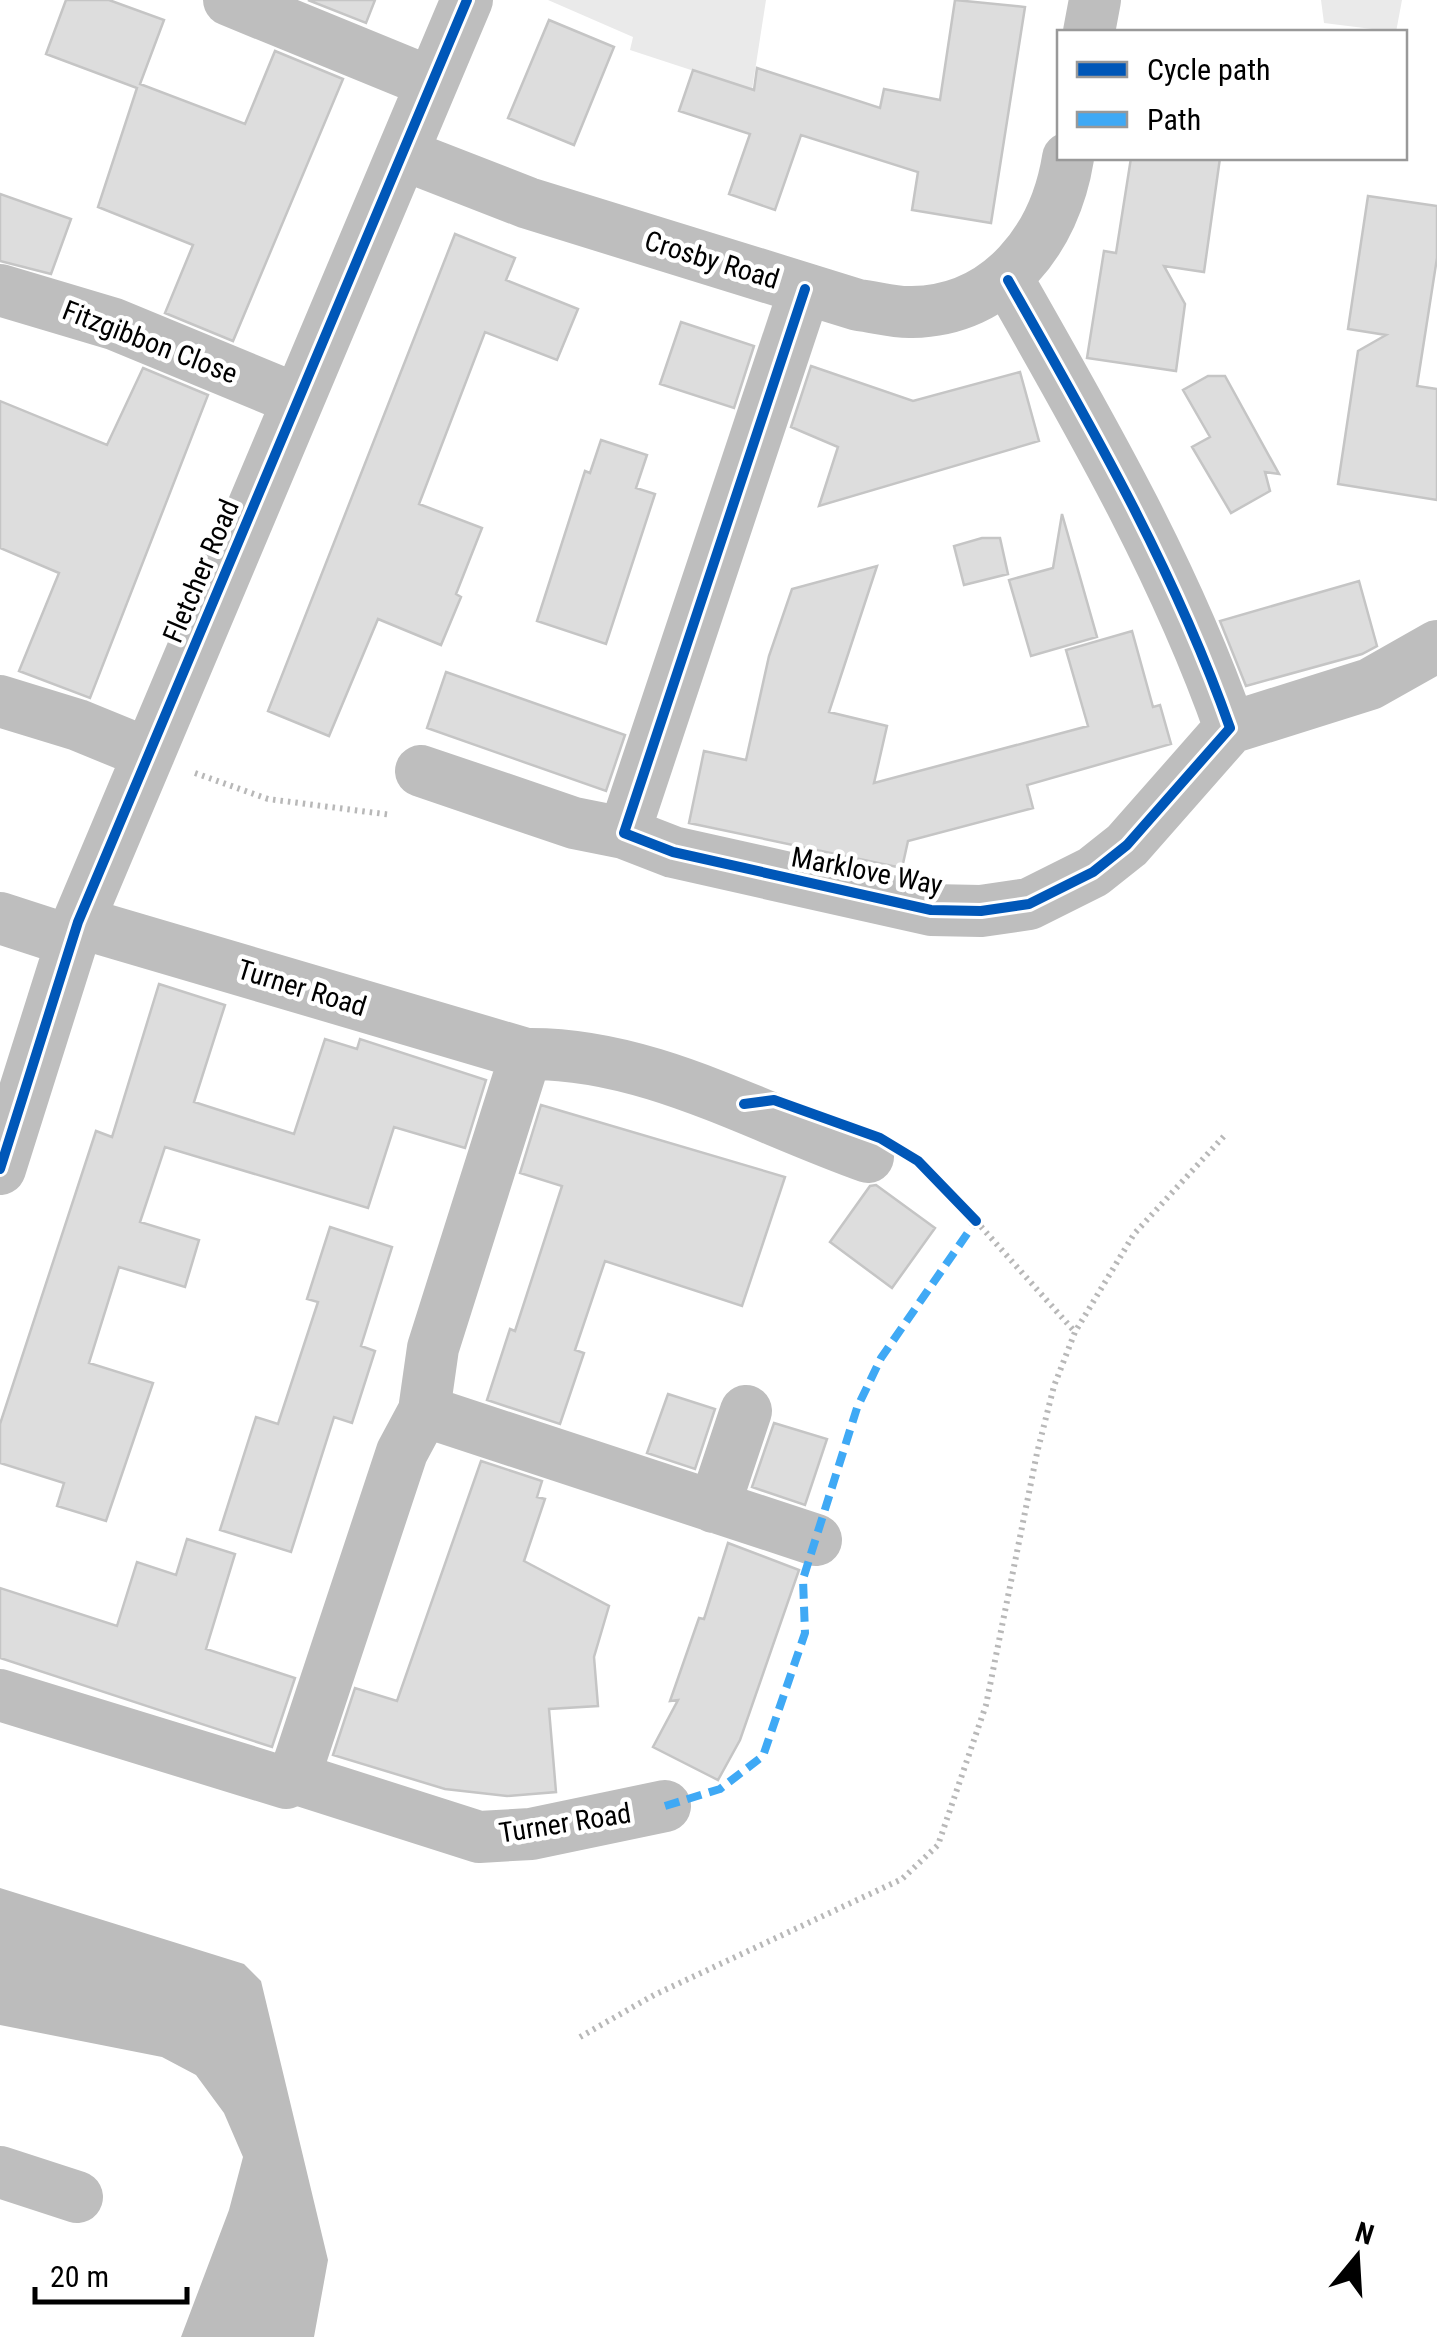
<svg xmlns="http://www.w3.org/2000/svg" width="1437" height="2337" font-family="'Roboto Condensed',sans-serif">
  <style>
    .green { fill: #eaeaea }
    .water { fill: #bcbcbc }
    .building { fill: #ddd; stroke: #c5c5c5; stroke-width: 2.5 }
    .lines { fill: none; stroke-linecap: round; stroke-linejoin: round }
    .path { stroke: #b8b8b8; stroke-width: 6; stroke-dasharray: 2.5 5; stroke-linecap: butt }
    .minor { stroke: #bebebe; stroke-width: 52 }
    .quiet { stroke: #3fa9f5; stroke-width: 8; stroke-dasharray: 15 8; stroke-linecap: butt }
    .cycleway-casing { stroke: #fff; stroke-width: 16 }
    .cycleway { stroke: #0057b8; stroke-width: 10 }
    .labels { text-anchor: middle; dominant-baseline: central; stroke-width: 9; stroke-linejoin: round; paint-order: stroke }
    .street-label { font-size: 28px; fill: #000; stroke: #fff }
  </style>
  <rect width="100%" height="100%" fill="#fff"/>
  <path class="green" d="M548 0H766L752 90 630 50 633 37Z
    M1321 0H1402L1396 32 1324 23Z"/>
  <path class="water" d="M0 1888 244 1964 261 1981 328 2260 314 2337H181L229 2210 243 2157 224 2113 196 2075 162 2057 0 2025Z"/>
  <path class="building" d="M66 0H109L164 20 140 84 245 124 275 51 343 79 233 341 165 313 193 245 98 207 137 88 46 54Z
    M308 0H375L366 23Z
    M955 0 1025 7 991 223 912 210 918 172 801 135 775 210 729 194 750 134 679 111 693 70 754 90 757 68 880 108 884 89 940 100Z
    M549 20 614 47 574 145 508 118Z
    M1131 158H1220L1204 272 1164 266 1185 304 1176 371 1087 358 1104 251 1116 253Z
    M0 194 71 219 51 274 0 261Z
    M1368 196 1437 206V258L1417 386 1437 389V500L1338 484 1358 351 1386 335 1348 329Z
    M455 234 515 258 506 280 578 309 557 360 485 332 419 504 482 528 456 594 461 597 441 645 378 619 329 736 268 711Z
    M681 322 754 346 734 408 660 384Z
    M811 366 913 401 1020 372 1039 441 819 506 838 447 791 427Z
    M143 368 208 395 90 698 19 671 59 573 0 548V401L107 445Z
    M1208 376H1225L1279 474 1265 472 1270 491 1231 513 1192 447 1210 437 1183 390Z
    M601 440 647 455 636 488 655 494 606 644 537 621 585 471 590 473Z
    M1062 514 1097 637 1031 656 1009 580 1053 568Z
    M982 538H1000L1008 574 964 585 954 546Z
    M877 566 829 712 887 726 874 783 1088 726 1066 650 1132 631 1153 707 1160 705 1171 744 1027 785 1033 808 908 841 902 868 689 823 704 751 746 760 769 656 792 589Z
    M1359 581 1377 646 1362 654 1246 686 1220 621Z
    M446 672 625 735 606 791 427 728Z
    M159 984 225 1005 194 1102 294 1134 325 1039 357 1049 360 1039 486 1080 465 1148 394 1127 368 1208 165 1147 140 1222 199 1240 185 1287 119 1267 89 1363 153 1383 106 1521 57 1506 64 1483 0 1463V1424L96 1131 112 1137Z
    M541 1105 785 1177 742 1306 605 1261 575 1350 584 1353 560 1424 487 1400 510 1329 515 1331 562 1186 520 1173Z
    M876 1185 935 1228 892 1288 830 1242 870 1186Z
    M330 1227 392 1247 361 1346 375 1351 352 1423 334 1417 291 1552 220 1530 256 1417 278 1424 318 1302 307 1299Z
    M668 1394 715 1409 695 1469 647 1453Z
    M774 1423 827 1439 805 1505 752 1487Z
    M481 1461 542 1481 537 1497 545 1499 524 1561 609 1606 594 1657 598 1706 549 1709 556 1792 507 1796 445 1789 333 1755 355 1688 397 1701Z
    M187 1539 235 1554 206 1649 295 1678 272 1747 0 1658V1588L117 1626 137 1562 176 1575Z
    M728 1543 799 1570 740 1740 718 1780 653 1747 678 1700 670 1701 699 1618 704 1619Z"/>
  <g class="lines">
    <path class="path" d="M195 773 268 799 392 815
      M976 1221 1075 1332
      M580 2037 654 1995 902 1879 938 1845 986 1705 1037 1453 1054 1386 1075 1332 1134 1234 1225 1135"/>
    <path class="minor" d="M229 0 432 83
      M1089 32 1095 0
      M402 154 528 203 858 305C876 307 895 313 912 312 1000 311 1055 239 1068 158
      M805 289 624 833 673 852 931 910 981 911 1029 904 1093 872 1127 845 1230 728C1174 569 1091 426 1008 280
      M0 290 114 324 298 400
      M0 701 78 725 149 754
      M1230 728 1370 684 1437 646
      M421 771 574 823 624 833
      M0 918 71 941
      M78 922 526 1054C647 1052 757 1118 868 1157
      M0 1169 78 922 467 0
      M424 1411 816 1540
      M714 1507 746 1411
      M0 1695 286 1783 294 1778 402 1452 424 1411 433 1348 526 1054
      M294 1778 479 1837 531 1834 665 1806
      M0 2172 77 2197"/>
    <path class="quiet" d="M665 1806 720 1789 763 1756 805 1633 803 1579 857 1408 881 1358 976 1221"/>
    <defs>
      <path id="cycleway" d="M805 289 624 833 673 852 931 910 981 911 1029 904 1093 872 1127 845 1230 728C1174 569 1091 426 1008 280
        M744 1104 774 1100 880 1138 918 1161 976 1221
        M0 1169 78 922 467 0"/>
    </defs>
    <use href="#cycleway" class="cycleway-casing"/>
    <use href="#cycleway" class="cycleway"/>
  </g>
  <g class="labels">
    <g class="street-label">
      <text transform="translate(712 260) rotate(17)">Crosby Road</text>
      <text transform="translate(150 342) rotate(21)">Fitzgibbon Close</text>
      <text transform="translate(201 571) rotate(-67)">Fletcher Road</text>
      <text transform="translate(867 871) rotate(11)">Marklove Way</text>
      <text transform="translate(302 988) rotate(17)">Turner Road</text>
      <text transform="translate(565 1823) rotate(-9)">Turner Road</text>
    </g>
  </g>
  <rect x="1057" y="30" width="350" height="130" fill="#ffffff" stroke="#999999" stroke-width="2.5"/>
  <rect x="1077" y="62" width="50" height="15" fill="#0057b8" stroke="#999999" stroke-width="2.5"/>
  <text x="1147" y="80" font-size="30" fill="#000000">Cycle path</text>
  <rect x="1077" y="112" width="50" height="15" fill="#3fa9f5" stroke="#999999" stroke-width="2.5"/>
  <text x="1147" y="130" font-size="30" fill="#000000">Path</text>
  <g transform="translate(1357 2257) rotate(18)" stroke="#ffffff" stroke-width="8" paint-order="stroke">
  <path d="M0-8L18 38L0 25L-18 38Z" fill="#000000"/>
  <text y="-15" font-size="28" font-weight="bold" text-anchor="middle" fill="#000000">N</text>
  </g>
  <path d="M35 2287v15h152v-15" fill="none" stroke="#000000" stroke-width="5"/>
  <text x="50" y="2287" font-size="30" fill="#000000" stroke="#ffffff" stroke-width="8" paint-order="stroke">20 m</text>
</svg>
